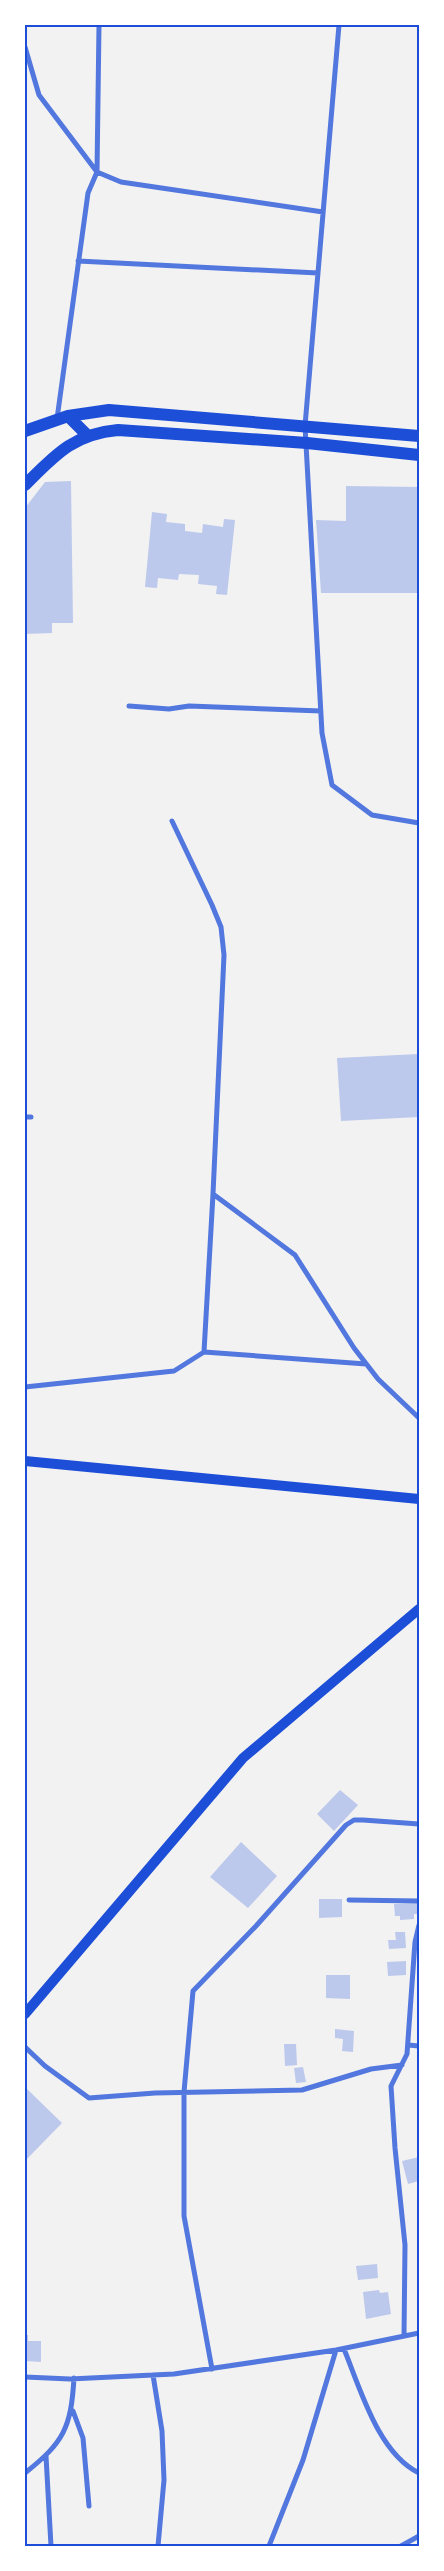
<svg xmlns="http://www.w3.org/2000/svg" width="444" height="2571" font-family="'Fira Sans Condensed',sans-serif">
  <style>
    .building { fill: #bdc9ec }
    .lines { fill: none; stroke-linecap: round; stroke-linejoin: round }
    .minor { stroke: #5277de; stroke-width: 5 }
    .secondary { stroke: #1d4ed8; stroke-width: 10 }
    .primary { stroke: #1d4ed8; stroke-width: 12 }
    .neatline { fill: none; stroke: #1d4ed8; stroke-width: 2 }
  </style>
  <rect width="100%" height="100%" fill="#f2f2f2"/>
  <path class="building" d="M71 481 73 623H52V633L25 634V508L45 482Z
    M346 486 419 487 418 593H321L316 520 346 521Z
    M152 512 167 514 166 522 185 524V531L202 533 203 524 223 527 224 519 235 520 227 595 216 594 217 586 198 584 199 575 179 574 178 580 158 578 157 588 145 587Z
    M419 1054V1117L341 1121 337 1058Z
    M340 1790 358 1805 334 1831 317 1814Z
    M241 1842 277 1876 248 1908 210 1877Z
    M319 1899H342V1917L319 1918Z
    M418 1903V1914H414V1919L400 1920V1916H395L394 1904Z
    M395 1932H405L406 1948 389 1949 388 1940H396Z
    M406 1961V1975L388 1976 387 1962Z
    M326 1975H350V1999L326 1998Z
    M335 2029 354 2031 353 2052 342 2051 343 2039 335 2038Z
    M284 2044H296L297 2065 285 2066Z
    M303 2067 306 2082 296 2083 294 2068Z
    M25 2087 62 2123 25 2161Z
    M419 2157V2181L408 2184 402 2161Z
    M377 2264 378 2278 358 2280 356 2266Z
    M379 2290 380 2293 388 2292 391 2314 366 2319 363 2292Z
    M25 2335H28V2341H41V2362L25 2361Z"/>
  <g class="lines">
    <path class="minor" d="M339 25 305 426 322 733 332 785 372 815 419 823
      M25 47 39 95 97 172 121 182 323 212
      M78 261 318 273
      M57 419 88 193 97 172 99 25
      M129 706 169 709 189 706 321 711
      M172 821 212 905 221 927 224 955 213 1194
      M25 1117H31
      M204 1352 366 1364
      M25 1387 174 1371 204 1352 213 1194 295 1255 354 1348 378 1379 419 1418
      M349 1900 419 1901
      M408 2045 419 2046
      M25 2047 45 2066 89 2098 155 2093 302 2090 371 2069 402 2065
      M404 2336 405 2245 395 2148 391 2086 407 2054 415 1942 419 1925
      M344 2349C360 2388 378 2453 419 2473
      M212 2369 184 2216V2092L193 1991 256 1926 346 1825 354 1820H363L419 1824
      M153 2375 162 2431 164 2480 158 2546
      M25 2377 70 2379 174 2374 336 2350 419 2333
      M73 2411 83 2438 89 2506
      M46 2456 51 2546
      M25 2473C64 2442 71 2428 74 2378
      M269 2546 303 2460 336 2350
      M401 2546 419 2536"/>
    <path class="secondary" d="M25 1461 419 1499
      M25 2014 243 1758 419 1609"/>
    <path class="primary" d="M68 416 87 435
      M25 431 68 416 109 410 419 436
      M25 485C55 455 73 434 118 430L307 443 419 455"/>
  </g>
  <rect width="444" height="2571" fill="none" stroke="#ffffff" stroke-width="52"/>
  <rect x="26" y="26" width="392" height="2519" class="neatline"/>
</svg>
